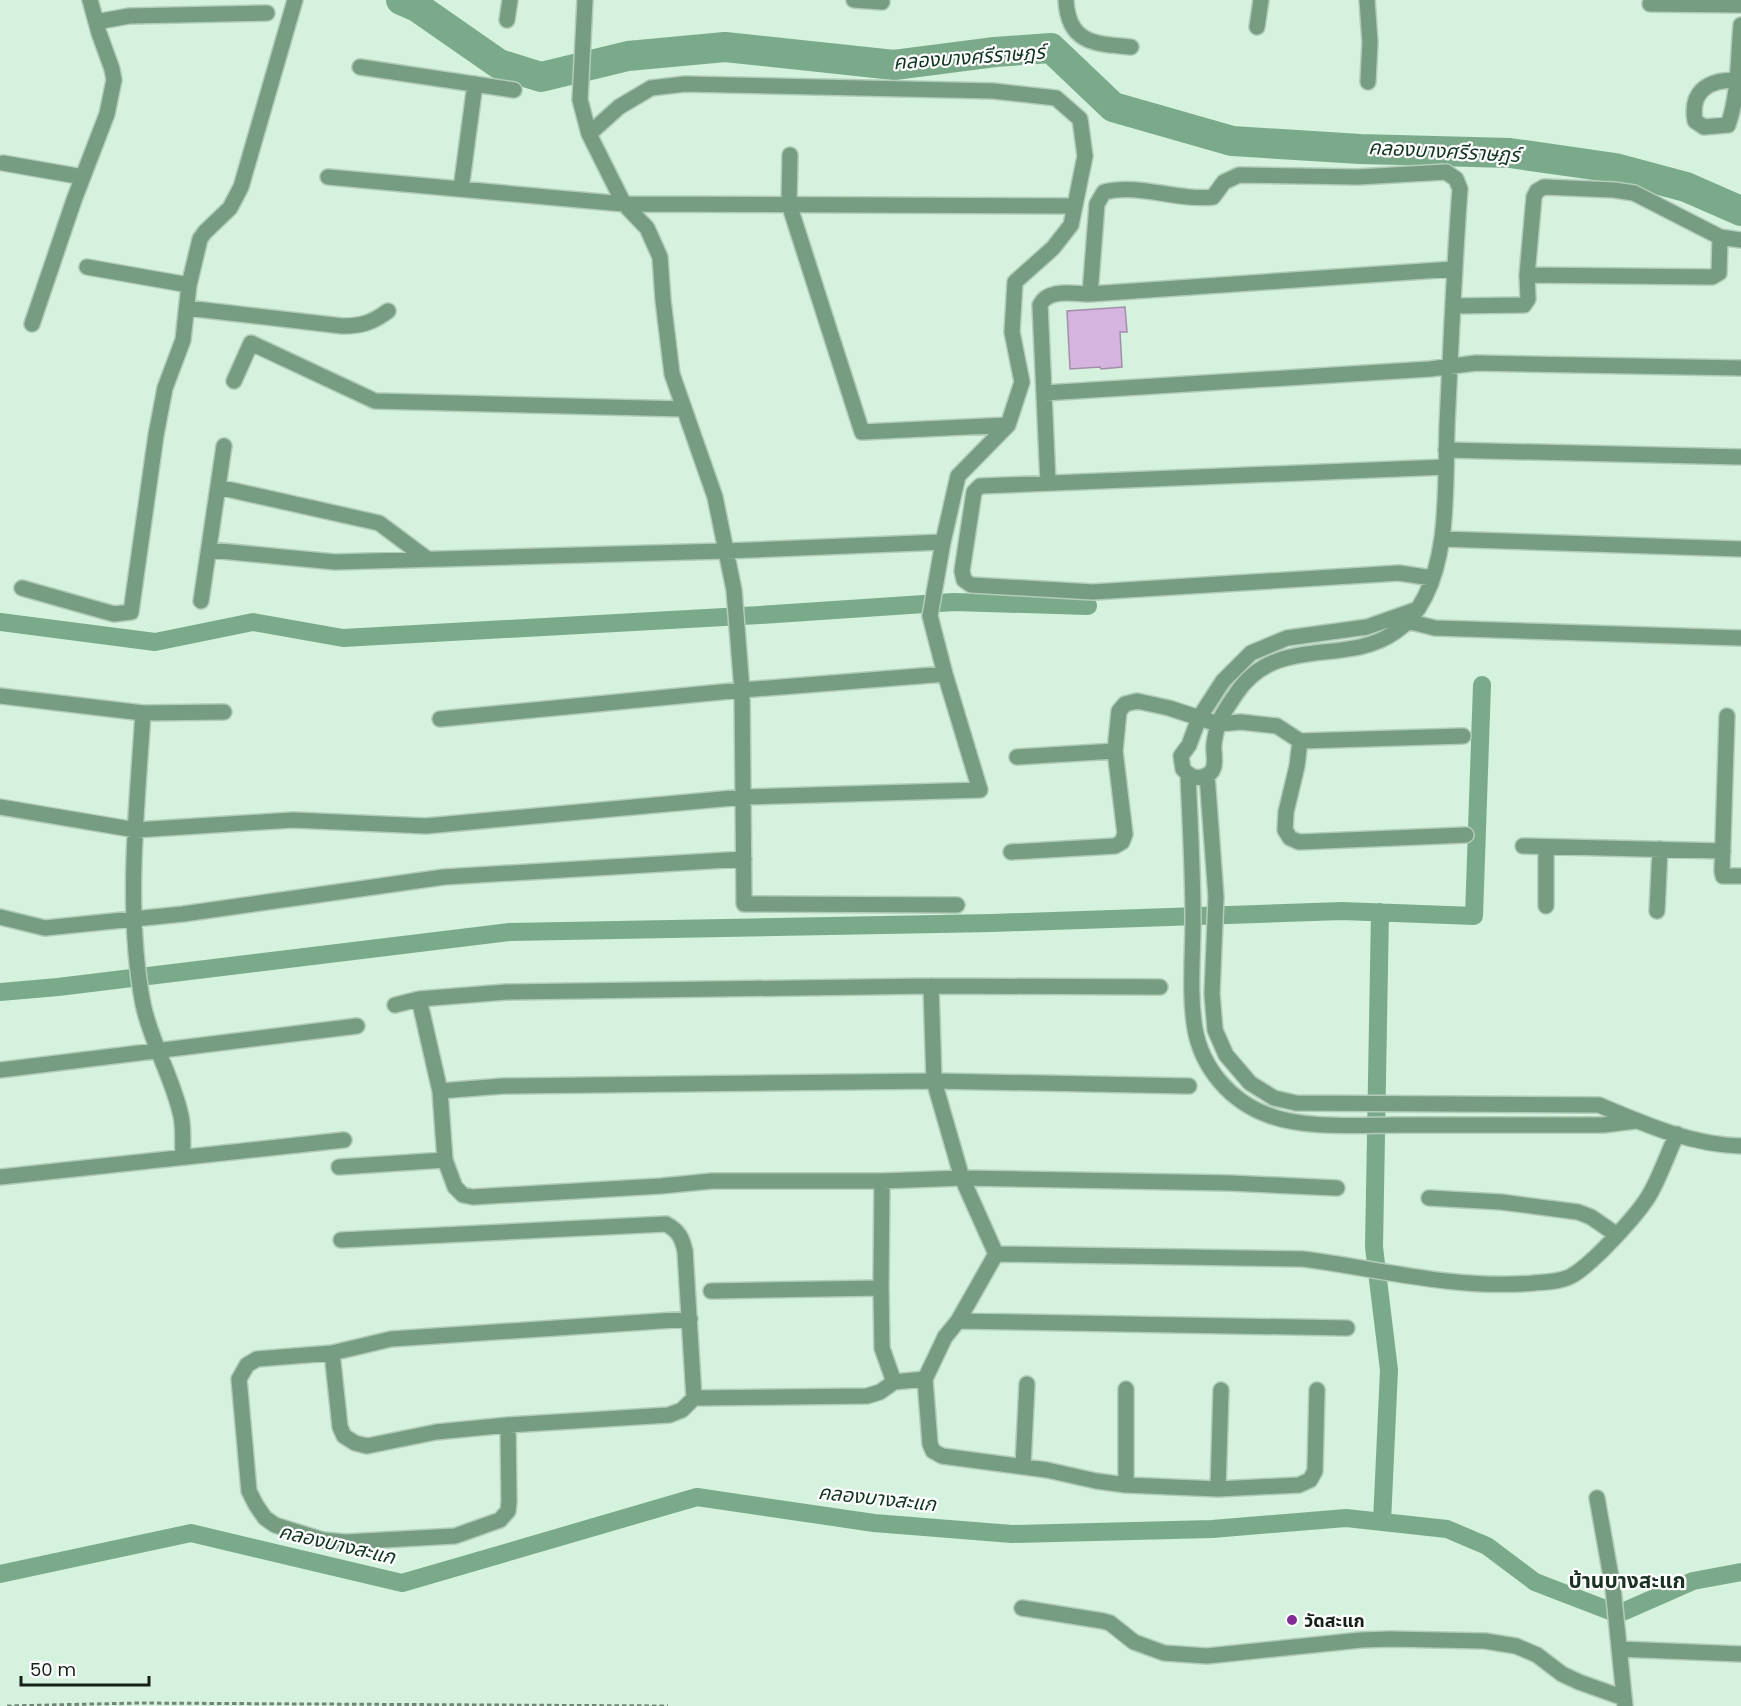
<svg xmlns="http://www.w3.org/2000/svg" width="1741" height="1706" font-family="Poppins,'Noto Sans Thai',sans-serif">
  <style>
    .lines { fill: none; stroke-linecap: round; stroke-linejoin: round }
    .canal { stroke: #7baa8b; stroke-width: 18 }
    .river { stroke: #7baa8b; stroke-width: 30 }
    .building { fill: #d5b5df; stroke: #a28fa8; stroke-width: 1.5 }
    .minor-casing { stroke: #b2ccba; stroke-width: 18 }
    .path { stroke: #718577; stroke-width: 3; stroke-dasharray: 4.5 3; stroke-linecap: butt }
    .minor { stroke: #769c82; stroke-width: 15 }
    .poi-dot { fill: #822b99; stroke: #fff; stroke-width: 2 }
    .labels { text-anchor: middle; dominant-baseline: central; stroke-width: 4.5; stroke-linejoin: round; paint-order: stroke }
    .poi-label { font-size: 18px; font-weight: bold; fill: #152019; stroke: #fff; text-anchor: start }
    .water-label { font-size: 20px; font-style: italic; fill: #103620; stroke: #fff }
    .quarter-label { font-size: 21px; font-weight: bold; fill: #1a3223; stroke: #fff }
  </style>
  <rect width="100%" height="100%" fill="#d4f2dd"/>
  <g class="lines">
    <path class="canal" d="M0 622 155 642 253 622 343 638 760 615 954 602 1088 606
      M1380 912 1374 1247 1389 1370 1382 1522
      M0 992 58 987 510 932 992 923 1342 911 1474 916 1482 685
      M0 1574 191 1533 402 1583 697 1497 874 1523 1012 1534 1212 1529 1346 1518 1447 1529 1487 1546 1535 1582 1618 1614 1693 1581 1741 1572"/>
    <path class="river" d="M401 0 417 7 499 64 541 77 628 56 725 47 894 65 995 52 1051 48 1113 107 1232 141 1360 149 1510 153 1615 168 1686 187 1741 211"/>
  </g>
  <path class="building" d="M1125 307 1127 332H1120L1122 367 1101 369 1100 367 1070 369 1067 311Z"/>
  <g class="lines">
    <defs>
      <path id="minor" d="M585 0 580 100 589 134 624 204 647 228 660 257 663 300 672 374 715 497 734 590 742 690 744 904 957 905
        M854 0 882 2
        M1066 0C1068 43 1094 44 1131 47
        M1367 0 1370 42 1368 82
        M1650 4 1741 5
        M507 20 510 0
        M96 22 129 16 267 13
        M1257 27 1261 0
        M360 67 514 90
        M1736 80C1708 80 1690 91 1695 121L1704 127 1728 125C1739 94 1738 57 1741 25
        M790 155 789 204 862 432 1008 425
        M3 163 83 177
        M328 177 624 204 1075 206
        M461 189 475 84
        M87 267 189 285
        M1527 275 1712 277 1719 273 1720 237
        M1090 294 1097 204 1104 192C1140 183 1176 201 1213 197L1224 182 1239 175 1358 177 1446 172 1456 179 1460 189C1454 268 1451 346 1447 425 1446 462 1447 501 1442 538 1437 573 1425 612 1395 632 1346 667 1276 633 1236 694 1230 703 1221 715 1218 725 1216 732 1213 745 1214 752 1215 763 1216 774 1202 777 1194 779 1188 775 1183 769L1181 756 1189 745 1199 718 1223 681 1251 653 1287 638 1367 627 1418 609
        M1453 306 1524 305 1528 299 1527 275 1534 197 1537 191 1544 187 1614 190 1634 193 1720 237 1741 240
        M187 308 342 326C361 326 372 323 388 311
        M32 324 74 200 107 114 114 80 112 69 99 33 90 0
        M234 381 251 343 375 401 684 409
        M1044 393 1430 369 1476 363 1741 368
        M1446 450 1741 457
        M1048 483 1040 305C1048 288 1073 294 1090 294L1454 269
        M218 487 379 523 426 558
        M1442 539 1741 549
        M210 550 335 562 725 551 943 542 958 476 1008 425 1022 382 1012 332 1015 282 1053 248 1071 225 1085 156 1080 119 1056 98 993 91 685 84 651 88 619 107 589 134
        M1432 578 1399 573 1093 592 971 585 964 580 962 571 974 492 980 486 1445 467
        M22 588 114 614 131 612 156 435 165 388 183 340 189 285 200 239 205 232 230 208 241 187 295 0
        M201 601 224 446
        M1403 620 1435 628 1741 638
        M0 696 143 713 224 712
        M143 713C137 809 125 909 143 1004 151 1043 173 1078 181 1116 184 1129 182 1144 183 1157
        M1727 716 1722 871 1723 876H1741
        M440 719 742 690 945 674
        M1300 741 1463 736
        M1017 757 1115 751
        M1188 774C1190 823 1193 871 1193 920 1193 956 1189 993 1195 1029 1202 1068 1230 1101 1268 1115 1304 1129 1359 1125 1398 1125 1466 1125 1535 1125 1603 1125L1636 1121
        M1207 775 1216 897 1212 994 1215 1030 1226 1055 1250 1083 1274 1098 1296 1103 1599 1105C1644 1124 1692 1145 1741 1146
        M0 807 136 830 293 820 426 826 744 797 980 790 945 674 930 616 943 542
        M1523 846 1723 851
        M1546 847V906
        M1011 852 1115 846 1122 842 1125 834 1115 751 1119 711 1125 704 1137 701 1169 708 1218 724 1241 722 1277 726 1300 741 1297 766 1286 812 1285 830 1290 838 1299 842 1466 835
        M1657 911 1660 849
        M0 917 45 928 183 914 444 877 744 859
        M931 986 934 1081 962 1178 996 1254 958 1321
        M419 999 440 1091 445 1160 455 1187 463 1195 473 1197 661 1186 712 1181H882L962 1178 1230 1183 1337 1188
        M395 1005 419 999 506 992 931 986 1160 987
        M0 1070 357 1026
        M440 1091 503 1086 934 1081 1189 1086
        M339 1167 445 1160
        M0 1177 344 1140
        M882 1181 881 1288 882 1348 894 1382 925 1379
        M1429 1198 1501 1202 1578 1212 1591 1217 1617 1235
        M341 1240 666 1224C679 1231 682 1238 685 1251L694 1398
        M996 1254 1303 1259C1380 1269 1456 1290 1534 1283 1546 1282 1562 1282 1573 1275 1593 1263 1640 1213 1651 1192 1661 1174 1668 1153 1677 1134
        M711 1291 881 1288
        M332 1353 340 1427 344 1436 355 1443 367 1446 436 1432 508 1425 669 1415 682 1410 694 1398 867 1396 880 1392 894 1382
        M1317 1390 1315 1471 1310 1480 1299 1485 1218 1489 1126 1485 1096 1481 1047 1470 942 1456 933 1451 930 1444 925 1379 945 1337 958 1321 1347 1328
        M508 1425 509 1501 508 1511 500 1520 455 1536 346 1542 323 1540 275 1525 265 1518 256 1505 249 1491 239 1379 247 1365 257 1359 332 1353 391 1339 690 1319
        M1023 1466 1027 1384
        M1126 1485V1389
        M1218 1489 1221 1390
        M1597 1498 1613 1588 1625 1706
        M1022 1608 1103 1621 1110 1623 1134 1642 1164 1653 1207 1656 1361 1640 1390 1639 1485 1641 1516 1646 1537 1655 1562 1674 1579 1682 1624 1698
        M1619 1649 1741 1654"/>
    </defs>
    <use href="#minor" class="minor-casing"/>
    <path class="path" d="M7 1706 137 1703 668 1706"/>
    <use href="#minor" class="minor"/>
  </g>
  <circle class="poi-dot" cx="1292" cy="1620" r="6"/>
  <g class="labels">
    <g class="poi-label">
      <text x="1304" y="1620">วัดสะแก</text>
    </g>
    <g class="water-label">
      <text transform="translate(969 57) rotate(-4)">คลองบางศรีราษฎร์</text>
      <text transform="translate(1444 151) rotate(3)">คลองบางศรีราษฎร์</text>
      <text transform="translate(877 1498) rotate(6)">คลองบางสะแก</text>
      <text transform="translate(337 1544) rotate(13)">คลองบางสะแก</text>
    </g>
    <g class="quarter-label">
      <text x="1627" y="1580">บ้านบางสะแก</text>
    </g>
  </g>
  <path d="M21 1676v9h128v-9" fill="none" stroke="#152019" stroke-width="3"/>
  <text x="30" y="1676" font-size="18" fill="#152019" stroke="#ffffff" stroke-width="4.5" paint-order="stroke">50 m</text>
</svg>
